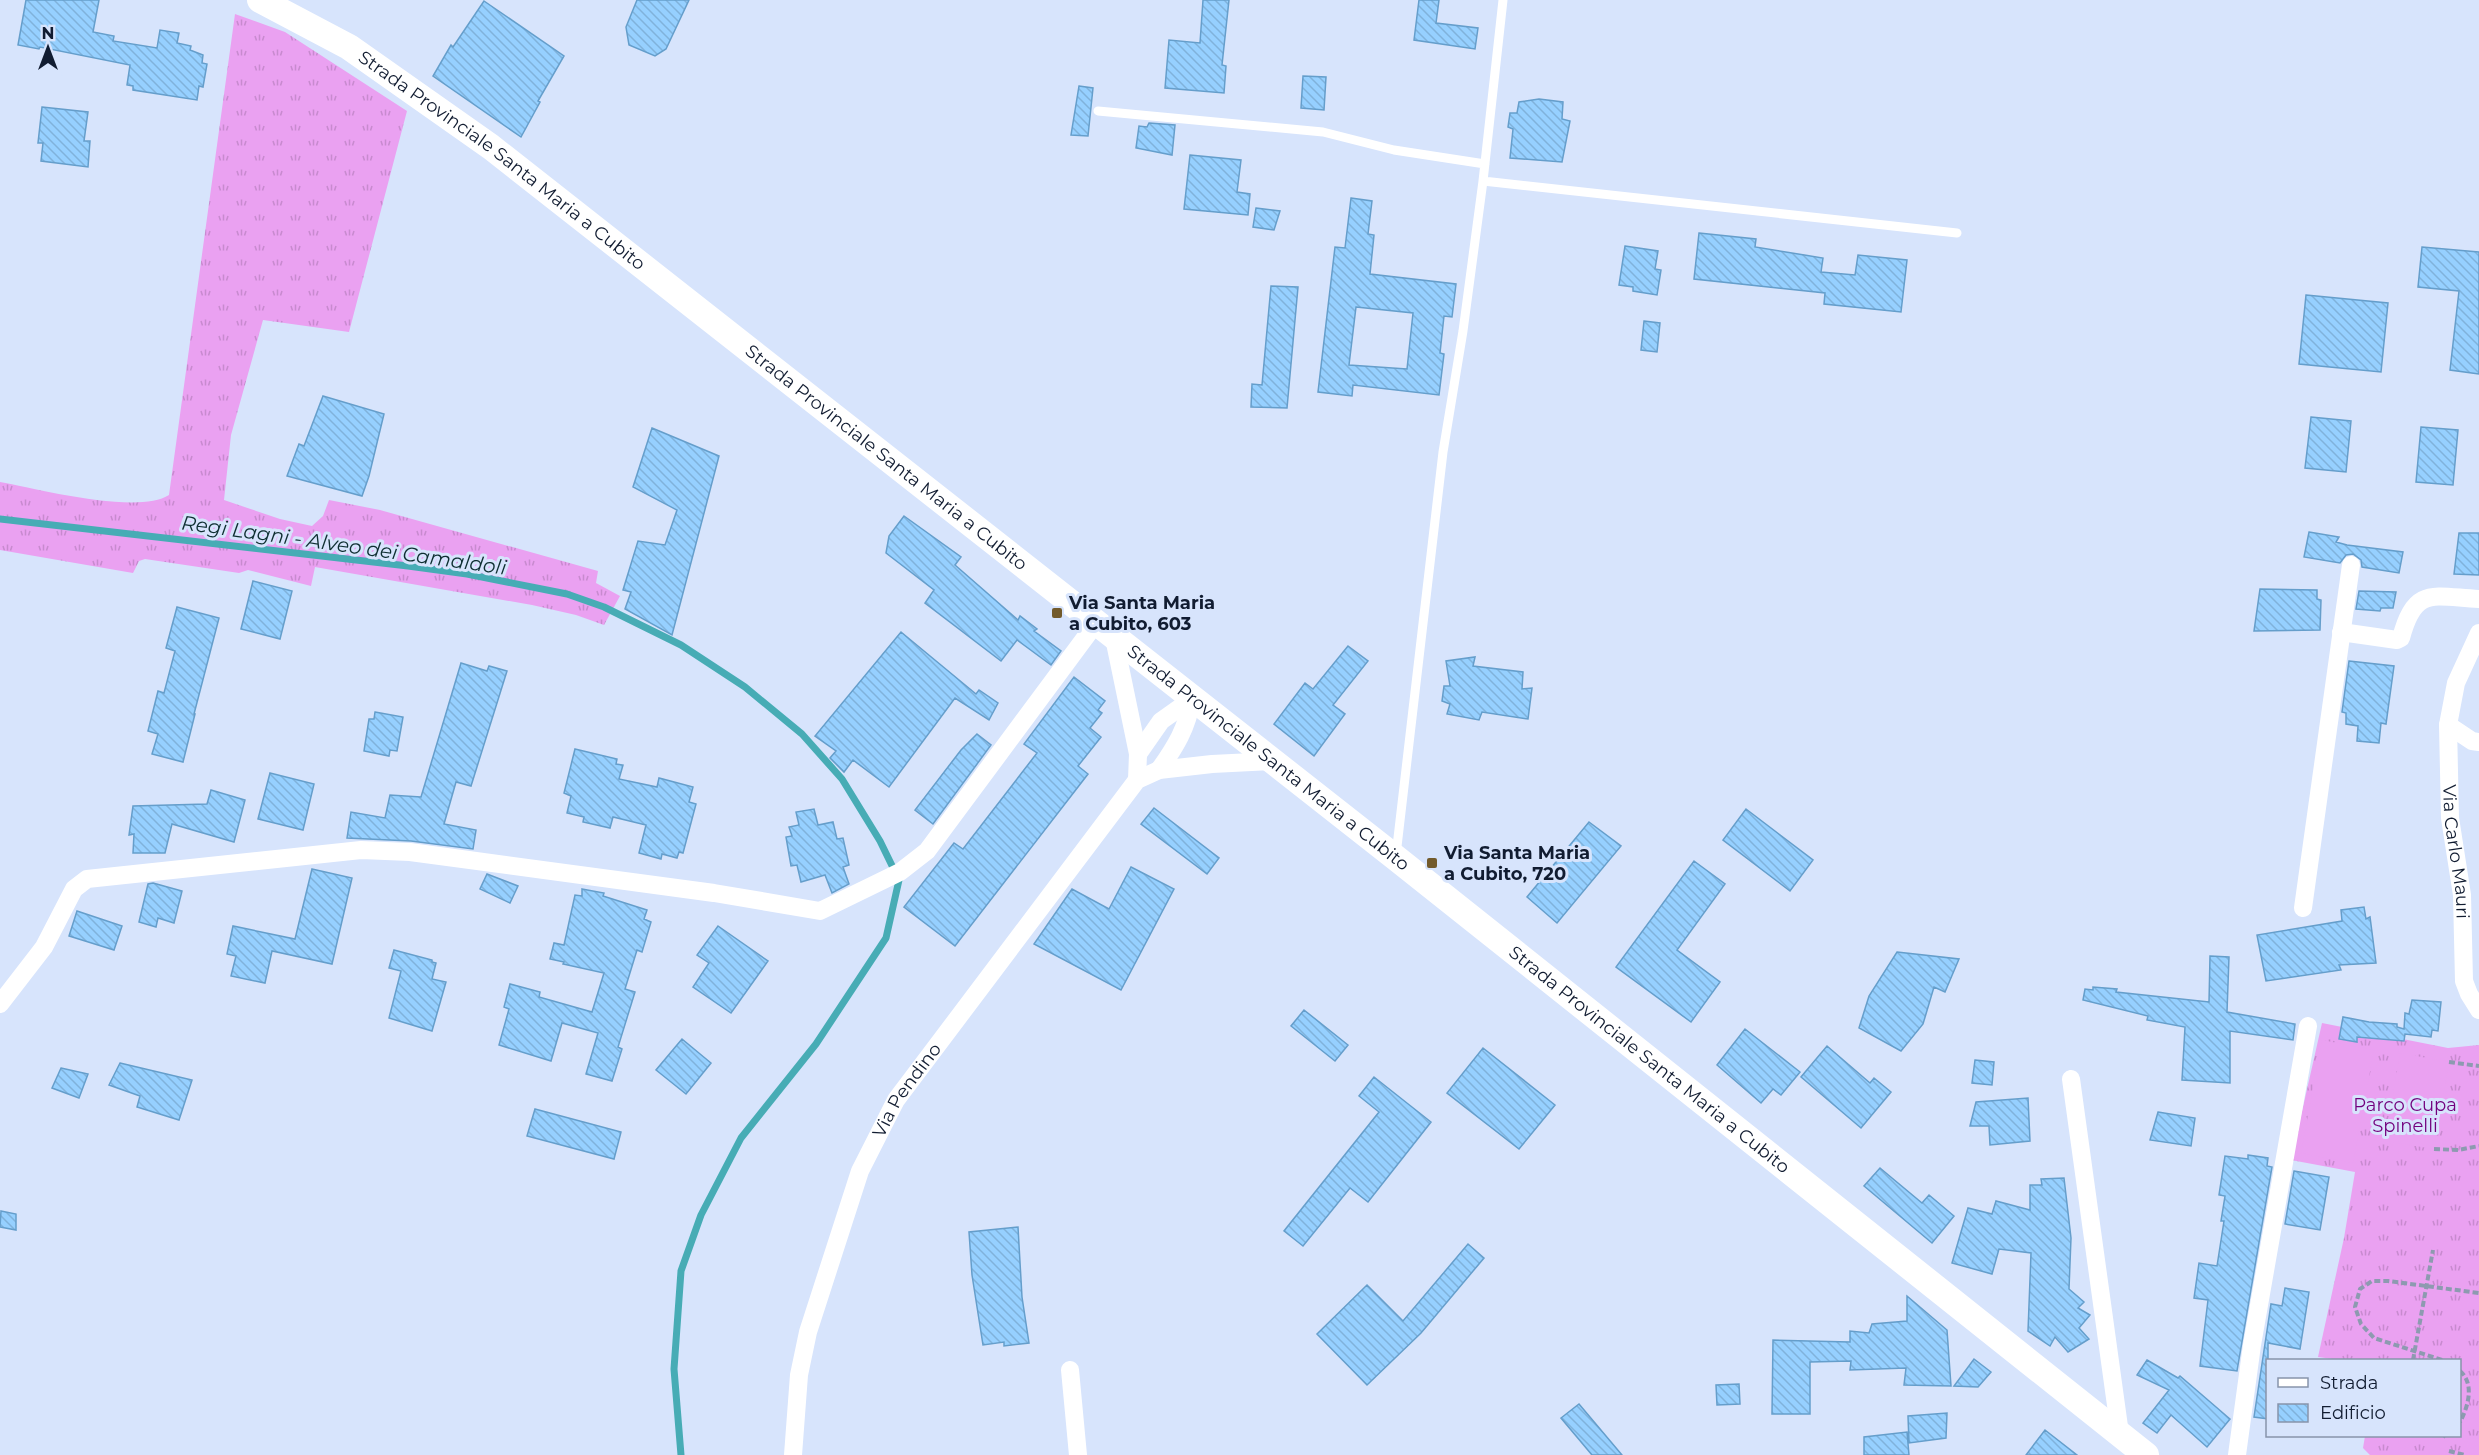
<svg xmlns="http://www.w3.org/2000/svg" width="2479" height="1455" font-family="Montserrat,sans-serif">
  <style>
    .grass { fill: url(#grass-tufts) }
    .pitch { fill: #eaa1f1 }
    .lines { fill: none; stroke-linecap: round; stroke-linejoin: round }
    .stream { stroke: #47acb5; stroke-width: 7 }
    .building { fill: url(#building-back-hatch); stroke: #659ecb; stroke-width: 1.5; fill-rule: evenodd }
    .path { stroke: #8d9ab0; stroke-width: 4; stroke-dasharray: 6 3; stroke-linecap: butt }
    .lane { stroke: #fff; stroke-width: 9 }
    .street { stroke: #fff; stroke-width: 18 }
    .secondary { stroke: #fff; stroke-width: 26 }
    .poi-dot { fill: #725a2b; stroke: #d7e4fc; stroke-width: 2 }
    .labels { text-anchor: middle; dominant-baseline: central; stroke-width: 6; stroke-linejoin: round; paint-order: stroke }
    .street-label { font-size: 18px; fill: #111c31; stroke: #d7e4fc }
    .poi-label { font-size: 18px; font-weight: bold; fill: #111c31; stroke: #d7e4fc; text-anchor: start }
    .park-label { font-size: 18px; fill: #72007d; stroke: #d7e4fc }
    .water-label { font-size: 20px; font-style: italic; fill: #0e2e31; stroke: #d7e4fc }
  </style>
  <defs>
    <pattern id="grass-tufts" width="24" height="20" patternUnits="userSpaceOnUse" patternTransform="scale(1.5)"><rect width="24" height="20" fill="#eaa1f1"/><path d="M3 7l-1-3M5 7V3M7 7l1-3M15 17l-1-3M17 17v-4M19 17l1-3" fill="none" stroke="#c88acf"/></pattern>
    <pattern id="building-back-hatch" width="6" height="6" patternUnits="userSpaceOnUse" patternTransform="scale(1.5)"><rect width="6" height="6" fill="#96d0ff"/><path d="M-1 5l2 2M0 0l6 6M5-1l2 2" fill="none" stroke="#80b2db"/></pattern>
  </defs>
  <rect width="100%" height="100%" fill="#d7e4fc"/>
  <path class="grass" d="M235 14 285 32 407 111 349 332 263 320 231 435 224 500 280 519 312 526 323 516 329 500 380 510 598 571 596 583 620 596 604 625 576 615 532 605 315 567 311 586 248 570 239 573 145 559 139 561 133 573 0 550V482C38 489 138 515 169 495Z
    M2322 1023 2448 1048 2479 1045V1455H2370L2363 1448 2365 1436H2460V1360H2340L2318 1357 2344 1238 2355 1172 2291 1160Z"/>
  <path class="pitch" d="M2322 1040 2374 1050 2353 1163 2301 1153Z
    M2400 1053 2449 1062 2434 1149 2385 1141Z"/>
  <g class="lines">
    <path class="stream" d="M0 519 408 566 467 574 567 594 604 607 681 645 745 687 802 734 842 779 880 841 899 880 886 938 816 1044 741 1138 701 1215 681 1271 674 1369 681 1455"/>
  </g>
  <path class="building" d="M26 0H99L93 32 114 36 113 41 157 48 160 30 179 33 177 43 191 46 190 50 203 55 202 63 207 64 203 87 199 86 197 100 133 90V86L127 85 130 65 40 47 39 49 18 45Z
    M637 0H689L666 49 655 56 629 45 626 27Z
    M1203 0H1229L1222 65 1226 66 1224 93 1165 88 1169 40 1200 43Z
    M1419 0H1439L1436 23 1478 28 1475 49 1414 40Z
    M484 1 564 56 538 101 540 102 521 137 433 76 451 45 453 47Z
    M1303 76 1326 77 1324 110 1301 108Z
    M1079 86 1093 88 1088 136 1071 135Z
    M1539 99 1563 102 1562 119 1570 121 1562 162 1510 158 1513 129 1508 127 1510 113H1517L1519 102Z
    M42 107 88 112 84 141H90L88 167 41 161 43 143H38Z
    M1149 123 1175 125 1172 155 1136 148 1139 126 1147 127Z
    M1190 155 1241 160 1237 192 1250 194 1248 215 1184 209Z
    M1351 198 1372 201 1368 234 1374 235 1370 274 1456 284 1452 317 1444 316 1440 353 1444 354 1439 395 1353 385 1352 396 1318 392 1335 247 1345 248ZM1356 307 1413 313 1407 369 1349 365Z
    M1256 208 1280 211 1274 230 1253 227Z
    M1699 233 1756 239 1755 247 1823 258 1821 272 1855 275 1858 255 1907 260 1901 312 1824 304 1825 293 1694 279Z
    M1625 246 1658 251 1655 269 1661 270 1657 295 1633 291V287L1619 285Z
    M2422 247 2479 252V374L2450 370 2459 291 2418 287Z
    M1271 286 1298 287 1287 408 1251 407 1252 384 1262 385Z
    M2306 295 2388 303 2381 372 2299 364Z
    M1644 321 1660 323 1657 352 1641 350Z
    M323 396 384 414 369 476 362 496 287 476 299 444 304 446Z
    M2311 417 2351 421 2346 472 2305 468Z
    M2421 427 2458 430 2453 485 2416 482Z
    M652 428 719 456 672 635 625 609 631 592 623 590 638 541 665 545 677 510 633 487Z
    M904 516 961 557 955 565 1018 620 1020 616 1037 629 1034 631 1061 651 1051 665 1017 640 1001 661 925 603 934 590 886 553 889 536Z
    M2309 532 2339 537 2336 542 2347 545 2403 552 2399 573 2362 567 2361 560 2353 554 2346 555 2340 563 2304 557Z
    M2459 533H2479V575L2454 574Z
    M253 581 292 591 280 639 241 629Z
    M2260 589 2317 590V599L2321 600 2320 630 2254 631Z
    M2359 591 2396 592 2393 608H2381L2380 611 2356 609Z
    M177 607 219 618 194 714H195L183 762 152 754 158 734 148 731 158 691 164 693 175 651 166 648Z
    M901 632 976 694 979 690 998 703 989 720 955 698 889 787 853 760 844 772 830 758 836 751 815 736Z
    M1348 646 1368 661 1333 705 1345 714 1314 756 1274 724 1305 683 1313 689Z
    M1475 657 1473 666 1523 672 1522 689 1532 688 1528 719 1482 712 1479 720 1447 714 1450 704 1442 701 1444 686H1450L1446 661Z
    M2349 661 2394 666 2386 724 2381 723 2379 743 2357 741 2358 726 2346 724V713L2342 712Z
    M461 663 487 671 489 666 507 671 471 786 456 782 444 824 476 830 473 849 411 841 347 838 351 812 385 818 390 795 421 797Z
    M1074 677 1105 701 1098 710 1102 713 1090 728 1101 737 1078 766 1088 774 955 946 904 907 954 843 963 849 1037 753 1024 744Z
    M375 712 403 717 397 751 390 750 389 756 364 751 369 719H374Z
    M977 734 991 745 933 824 915 810 961 750Z
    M575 749 617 759 616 764 623 765 619 779 657 787 659 778 693 787 689 802 696 804 683 853 679 852 677 858 662 854 661 859 639 853 646 825 613 817 610 828 583 822 584 817 567 813 571 796 564 793Z
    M270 773 314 784 303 830 258 819Z
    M211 790 245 800 234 842 172 824 165 853H133L134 834 129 835 133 806 207 804Z
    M1154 808 1219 858 1207 874 1141 824Z
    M814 809 818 825 833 822 837 839 843 838 849 865 843 867 849 884 832 893 825 875 801 882 797 865 791 866 786 837 792 836 789 827 799 825 796 812Z
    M1746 809 1813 860 1790 891 1723 840Z
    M1589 822 1621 846 1557 923 1527 897Z
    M1694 861 1725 884 1677 950 1720 982 1691 1022 1616 967Z
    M1131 867 1174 889 1121 990 1034 944 1072 889 1109 909Z
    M312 869 352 878 332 964 272 951 265 983 231 976 236 956 227 954 233 926 295 939Z
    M487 874 518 886 510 903 480 889Z
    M153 883 182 891 174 923 158 918 156 927 139 922 148 884Z
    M582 889 604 893 603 896 647 910 644 919 651 922 642 952 637 950 625 989 635 992 618 1047 622 1049 612 1081 586 1074 598 1033 562 1023 551 1061 499 1045 509 1009 504 1007 510 984 540 992 539 997 592 1012 604 973 563 964 564 962 550 959 554 943 564 945 575 895 582 896Z
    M2364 907 2366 919 2370 917 2376 963 2339 965 2341 970 2266 981 2257 935 2342 921 2341 910Z
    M77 911 122 926 114 950 69 936Z
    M718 926 768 961 731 1013 693 987 709 963 697 955Z
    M394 950 432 960V962L436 963 432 979 446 982 432 1031 389 1018 401 971 389 968Z
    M1897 952 1959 959 1945 992 1934 987 1923 1024 1901 1051 1859 1028 1869 996Z
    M2210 956 2229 957 2227 1012 2295 1024 2293 1040 2230 1031V1083L2182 1080 2185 1027 2147 1020 2148 1016 2083 1000 2085 989 2093 990V987L2117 989 2116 992 2209 1002Z
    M2412 1000 2441 1002 2438 1031 2432 1030 2431 1037 2405 1034 2404 1041 2357 1037V1042L2339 1039 2343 1017 2369 1022 2397 1024V1027L2404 1029 2405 1013 2409 1014Z
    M1304 1010 1348 1045 1335 1061 1291 1026Z
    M1745 1029 1800 1072 1781 1095 1773 1089 1761 1103 1717 1065Z
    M682 1039 711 1063 686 1094 656 1070Z
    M1827 1046 1870 1083 1874 1078 1891 1092 1861 1128 1801 1077Z
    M1483 1048 1555 1105 1519 1149 1447 1093Z
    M1975 1060 1994 1062 1992 1085 1972 1083Z
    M120 1063 192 1080 179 1120 137 1107 140 1096 109 1085Z
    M61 1068 88 1074 79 1098 52 1088Z
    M1374 1077 1431 1122 1368 1202 1350 1188 1303 1246 1284 1231 1379 1112 1359 1096Z
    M2028 1098 2030 1141 1990 1145 1989 1126H1970L1976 1102Z
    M535 1109 621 1132 614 1159 527 1136Z
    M2158 1112 2195 1118 2191 1146 2150 1140Z
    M2248 1155 2268 1158 2267 1166 2272 1167 2237 1371 2200 1366 2208 1300 2194 1298 2199 1263 2217 1266 2224 1221H2221L2225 1196 2219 1195 2225 1156 2248 1159Z
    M1880 1168 1922 1203 1929 1195 1954 1216 1932 1243 1864 1186Z
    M2294 1171 2329 1177 2320 1230 2285 1224Z
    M2064 1178 2071 1238 2069 1289 2084 1302 2078 1308 2090 1315 2079 1328 2089 1339 2068 1352 2055 1337 2050 1346 2028 1331 2031 1253 1999 1249 1992 1274 1952 1263 1968 1208 1992 1214 1996 1201 2030 1210V1185H2042L2041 1179Z
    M1 1211 16 1214V1230L0 1227Z
    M1018 1227 1022 1297 1029 1343 1004 1346V1342L983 1345 972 1275 969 1232Z
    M1468 1244 1484 1258 1421 1333 1367 1385 1317 1334 1367 1285 1403 1321Z
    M2285 1288 2309 1292 2300 1349 2268 1343V1419L2254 1417 2271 1304 2282 1306Z
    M1907 1296 1947 1330 1951 1386 1904 1385 1906 1368 1850 1370 1851 1361 1810 1362V1414H1772L1773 1340 1850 1342V1331L1869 1333 1872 1324 1907 1321Z
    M1974 1359 1991 1372 1978 1387 1954 1386Z
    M2147 1360 2178 1378 2180 1376 2230 1419 2207 1447 2171 1415 2157 1433 2143 1423 2169 1390 2137 1375Z
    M1739 1384 1740 1404 1717 1405 1716 1385Z
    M1579 1404 1622 1455H1592L1561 1418Z
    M1947 1413 1946 1438 1909 1443 1908 1416Z
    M2045 1430 2077 1455H2026Z
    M1907 1432 1909 1455H1864V1437Z"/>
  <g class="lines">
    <path class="path" d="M2449 1062 2479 1066
      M2434 1149 2458 1150 2479 1146
      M2413 1360 2433 1250
      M2442 1360 2374 1338 2361 1324 2355 1307 2360 1289 2372 1281H2388L2479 1293
      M2460 1371C2475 1384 2468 1407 2460 1422
      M2443 1437 2444 1436
      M2449 1451 2465 1455"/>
    <path class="lane" d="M1098 111 1323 132 1394 150 1485 164
      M1483 181 1957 233
      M1396 855 1443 452 1463 331 1483 181 1503 0"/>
    <g class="street">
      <path d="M2341 632 2397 640 2401 638C2415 585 2434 597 2479 599"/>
      <path id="s1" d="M2479 633 2456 683 2448 725 2450 818 2462 895 2464 981 2469 994 2479 1010"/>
      <path d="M1114 638 1138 754 1137 780"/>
      <path d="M2448 725 2472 741 2479 742"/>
      <path d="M1138 754 1161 721 1192 699"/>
      <path d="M1159 770C1176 746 1187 728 1192 699"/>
      <path d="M2303 908 2351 565"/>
      <path d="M0 1004 44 947 74 889 87 879 361 850 410 852 714 893 820 911 900 872 927 851 1096 623"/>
      <path d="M2071 1079 2120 1434"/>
      <path d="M1070 1370 1078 1455"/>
      <path id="s2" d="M793 1455 799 1375 808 1332 860 1171 896 1100 1137 780 1159 770 1212 764 1273 761"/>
      <path d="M2237 1455 2252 1345 2308 1026"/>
    </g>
    <path class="secondary" id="s3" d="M260 0 349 47 491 147 1396 858 2146 1455"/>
  </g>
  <g class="poi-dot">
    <rect x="1051" y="607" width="12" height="12" rx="3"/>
    <rect x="1426" y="857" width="12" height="12" rx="3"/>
  </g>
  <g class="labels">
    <g class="street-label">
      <text stroke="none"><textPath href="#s3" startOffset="291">Strada Provinciale Santa Maria a Cubito</textPath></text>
      <text stroke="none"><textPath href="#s3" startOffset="777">Strada Provinciale Santa Maria a Cubito</textPath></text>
      <text stroke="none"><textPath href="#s3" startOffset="1263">Strada Provinciale Santa Maria a Cubito</textPath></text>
      <text stroke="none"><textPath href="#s1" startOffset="225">Via Carlo Mauri</textPath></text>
      <text stroke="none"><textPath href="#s3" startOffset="1749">Strada Provinciale Santa Maria a Cubito</textPath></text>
      <text stroke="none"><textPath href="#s2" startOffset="387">Via Pendino</textPath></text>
    </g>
    <g class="poi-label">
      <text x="1069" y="603">Via Santa Maria<tspan x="1069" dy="21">a Cubito, 603</tspan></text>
      <text x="1444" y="853">Via Santa Maria<tspan x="1444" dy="21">a Cubito, 720</tspan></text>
    </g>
    <g class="park-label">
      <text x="2405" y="1105">Parco Cupa<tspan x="2405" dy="21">Spinelli</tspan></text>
    </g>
    <g class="water-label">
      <text transform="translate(344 545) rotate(8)">Regi Lagni - Alveo dei Camaldoli</text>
    </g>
  </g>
  <rect x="2266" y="1359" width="195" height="78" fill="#d7e4fc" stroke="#8894ab" stroke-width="1.5"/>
  <rect x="2278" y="1378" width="30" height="9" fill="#ffffff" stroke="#8894ab" stroke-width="1.5"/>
  <text x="2320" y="1389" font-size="18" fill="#111c31">Strada</text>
  <rect x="2278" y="1404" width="30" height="18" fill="url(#building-back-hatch)" stroke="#8894ab" stroke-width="1.5"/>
  <text x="2320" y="1419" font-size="18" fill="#111c31">Edificio</text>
  <g transform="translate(48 48)" stroke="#d7e4fc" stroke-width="4.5" paint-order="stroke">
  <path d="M0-4.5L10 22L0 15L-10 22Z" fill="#111c31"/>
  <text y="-9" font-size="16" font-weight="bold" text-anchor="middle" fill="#111c31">N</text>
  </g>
</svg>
